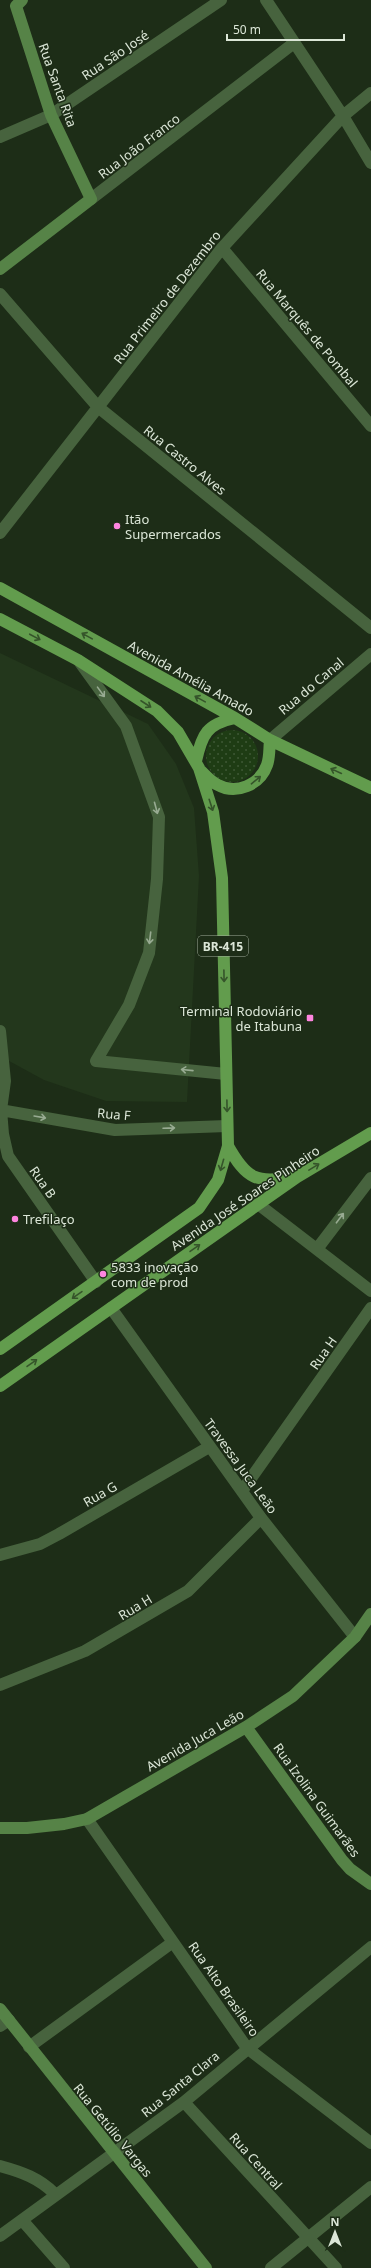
<svg xmlns="http://www.w3.org/2000/svg" width="371" height="2268" font-family="'Noto Sans',sans-serif">
  <style>
    .built { fill: #23371c }
    .grass { fill: url(#grass-dots) }
    .lines { fill: none; stroke-linecap: round; stroke-linejoin: round }
    .street { stroke: #47633e; stroke-width: 12 }
    .secondary { stroke: #568347; stroke-width: 12 }
    .primary { stroke: #629c4d; stroke-width: 12 }
    .oneway { stroke: #35542a }
    .oneway2 { stroke: #98ab92 }
    .poi-dot { fill: #fe85df; stroke: #1d2d17; stroke-width: 1.5 }
    .labels { text-anchor: middle; dominant-baseline: central; stroke-width: 3; stroke-linejoin: round; paint-order: stroke }
    .shield { fill: #1d2d17; stroke: #a2ae9d; stroke-width: 1 }
    .shield-label { font-size: 12px; font-weight: bold; fill: #dbe6d7 }
    .street-label { font-size: 13px; fill: #dbe6d7; stroke: #1d2d17 }
    .poi-label { font-size: 13px; fill: #dbe6d7; stroke: #1d2d17; text-anchor: start }
  </style>
  <defs>
    <pattern id="grass-dots" width="8" height="8" patternUnits="userSpaceOnUse"><rect width="8" height="8" fill="#1e3c14"/><path d="M2 2h.1M6 6h.1" fill="none" stroke="#3e5835" stroke-width="1.8" stroke-linecap="round"/></pattern>
  </defs>
  <rect width="100%" height="100%" fill="#1d2d17"/>
  <path class="built" d="M0 653 148 724 176 764 194 808 199 876 187 1102 106 1101 44 1080 0 1056Z"/>
  <path class="grass" d="M206 756a26 26 0 1 1 52 0a26 26 0 1 1-52 0Z"/>
  <g class="lines">
    <path class="street" d="M266 0 343 116 371 163
      M0 137 51 115 221 0
      M91 199 294 43
      M222 248 371 426
      M0 294 98 407 371 628
      M0 533 222 248 343 116 371 93
      M79 661 126 726 159 817 157 879 149 953 129 1005 96 1061 226 1074
      M270 740 371 654
      M0 1031 5 1081 1 1110 3 1134 8 1156 96 1282
      M0 1110 115 1130 227 1126
      M258 1204 371 1291
      M317 1249 371 1178
      M111 1308 261 1518 355 1637
      M242 1491 371 1308
      M0 1555 40 1544 59 1534 209 1447
      M0 1685 85 1651 188 1591 261 1518
      M87 1819 247 2048 371 2143
      M0 2026 9 2020
      M29 2047 173 1942
      M184 2102 336 2268
      M0 2166C22 2172 39 2178 55 2194
      M22 2220 64 2268
      M0 2236 184 2102 371 1947
      M271 2268 371 2187"/>
    <path class="secondary" d="M0 269 91 199 51 115 16 6 22 0
      M246 1727 342 1860 350 1869 371 1884
      M0 1828H27L64 1824 87 1819 125 1797 246 1727 293 1696 355 1637 371 1614
      M0 2009 206 2268"/>
    <path class="primary" d="M0 588 235 718 270 740 371 788
      M0 619 78 660 157 711 178 732 199 768 213 812 222 878 228 1146 218 1180 199 1208 0 1349
      M196 761C202 734 207 724 235 718
      M201 771C206 776 211 782 218 785 236 795 260 785 267 765 270 757 269 748 270 740
      M228 1146C247 1180 256 1183 294 1177
      M0 1386 297 1177 371 1133"/>
  </g>
  <defs><path id="oneway-shaft" d="M-6 0H5M1.5-3L5.5 0L1.5 3" fill="none" stroke-width="1.6" stroke-linecap="round" stroke-linejoin="round"/></defs>
  <g class="oneway">
    <use href="#oneway-shaft" transform="translate(87 636) rotate(-151)"/>
    <use href="#oneway-shaft" transform="translate(35 637) rotate(28)"/>
    <use href="#oneway-shaft" transform="translate(200 699) rotate(-151)"/>
    <use href="#oneway-shaft" transform="translate(146 704) rotate(33)"/>
    <use href="#oneway-shaft" transform="translate(336 771) rotate(-155)"/>
    <use href="#oneway-shaft" transform="translate(256 780) rotate(-40)"/>
    <use href="#oneway-shaft" transform="translate(211 805) rotate(72)"/>
    <use href="#oneway-shaft" transform="translate(224 976) rotate(89)"/>
    <use href="#oneway-shaft" transform="translate(227 1106) rotate(89)"/>
    <use href="#oneway-shaft" transform="translate(222 1165) rotate(106)"/>
    <use href="#oneway-shaft" transform="translate(314 1167) rotate(-31)"/>
    <use href="#oneway-shaft" transform="translate(195 1248) rotate(-35)"/>
    <use href="#oneway-shaft" transform="translate(77 1295) rotate(145)"/>
    <use href="#oneway-shaft" transform="translate(32 1363) rotate(-35)"/>
  </g>
  <g class="oneway2">
    <use href="#oneway-shaft" transform="translate(101 692) rotate(54)"/>
    <use href="#oneway-shaft" transform="translate(156 808) rotate(75)"/>
    <use href="#oneway-shaft" transform="translate(150 938) rotate(97)"/>
    <use href="#oneway-shaft" transform="translate(187 1070) rotate(-174)"/>
    <use href="#oneway-shaft" transform="translate(40 1117) rotate(10)"/>
    <use href="#oneway-shaft" transform="translate(169 1128) rotate(-2)"/>
    <use href="#oneway-shaft" transform="translate(340 1218) rotate(-53)"/>
  </g>
  <g class="poi-dot">
    <circle cx="117" cy="526" r="4"/>
    <rect x="306" y="1014" width="8" height="8" rx="2"/>
    <circle cx="15" cy="1219" r="4"/>
    <circle cx="103" cy="1274" r="4"/>
  </g>
  <g class="labels">
    <rect class="shield" x="198" y="936" width="50" height="20" rx="3"/>
    <g class="shield-label">
      <text x="223" y="946">BR-415</text>
    </g>
    <g class="street-label">
      <text transform="translate(115 55) rotate(-34)">Rua São José</text>
      <text transform="translate(58 85) rotate(70)">Rua Santa Rita</text>
      <text transform="translate(139 146) rotate(-37)">Rua João Franco</text>
      <text transform="translate(167 297) rotate(-52)">Rua Primeiro de Dezembro</text>
      <text transform="translate(307 328) rotate(50)">Rua Marquês de Pombal</text>
      <text transform="translate(185 460) rotate(39)">Rua Castro Alves</text>
      <text transform="translate(191 678) rotate(29)">Avenida Amélia Amado</text>
      <text transform="translate(311 686) rotate(-40)">Rua do Canal</text>
      <text transform="translate(114 1114) rotate(5)">Rua F</text>
      <text transform="translate(43 1182) rotate(55)">Rua B</text>
      <text transform="translate(245 1198) rotate(-34)">Avenida José Soares Pinheiro</text>
      <text transform="translate(323 1353) rotate(-55)">Rua H</text>
      <text transform="translate(241 1466) rotate(54)">Travessa Juca Leão</text>
      <text transform="translate(100 1494) rotate(-30)">Rua G</text>
      <text transform="translate(135 1607) rotate(-31)">Rua H</text>
      <text transform="translate(195 1740) rotate(-30)">Avenida Juca Leão</text>
      <text transform="translate(317 1800) rotate(54)">Rua Izolina Guimarães</text>
      <text transform="translate(224 1989) rotate(55)">Rua Alto Brasileiro</text>
      <text transform="translate(180 2084) rotate(-39)">Rua Santa Clara</text>
      <text transform="translate(113 2130) rotate(51)">Rua Getúlio Vargas</text>
      <text transform="translate(256 2161) rotate(48)">Rua Central</text>
    </g>
    <g class="poi-label">
      <text x="125" y="519">Itão<tspan x="125" dy="15">Supermercados</tspan></text>
      <text x="302" y="1011" text-anchor="end">Terminal Rodoviário<tspan x="302" dy="15">de Itabuna</tspan></text>
      <text x="23" y="1219">Trefilaço</text>
      <text x="111" y="1267">5833 inovação<tspan x="111" dy="15">com de prod</tspan></text>
    </g>
  </g>
  <g transform="translate(335 2232)" stroke="#1d2d17" stroke-width="3" paint-order="stroke">
  <path d="M0-3L7 15L0 10L-7 15Z" fill="#dbe6d7"/>
  <text y="-6" font-size="11" font-weight="bold" text-anchor="middle" fill="#dbe6d7">N</text>
  </g>
  <path d="M227 34v6h117v-6" fill="none" stroke="#dbe6d7" stroke-width="2"/>
  <text x="233" y="34" font-size="12" fill="#dbe6d7" stroke="#1d2d17" stroke-width="3" paint-order="stroke">50 m</text>
</svg>
